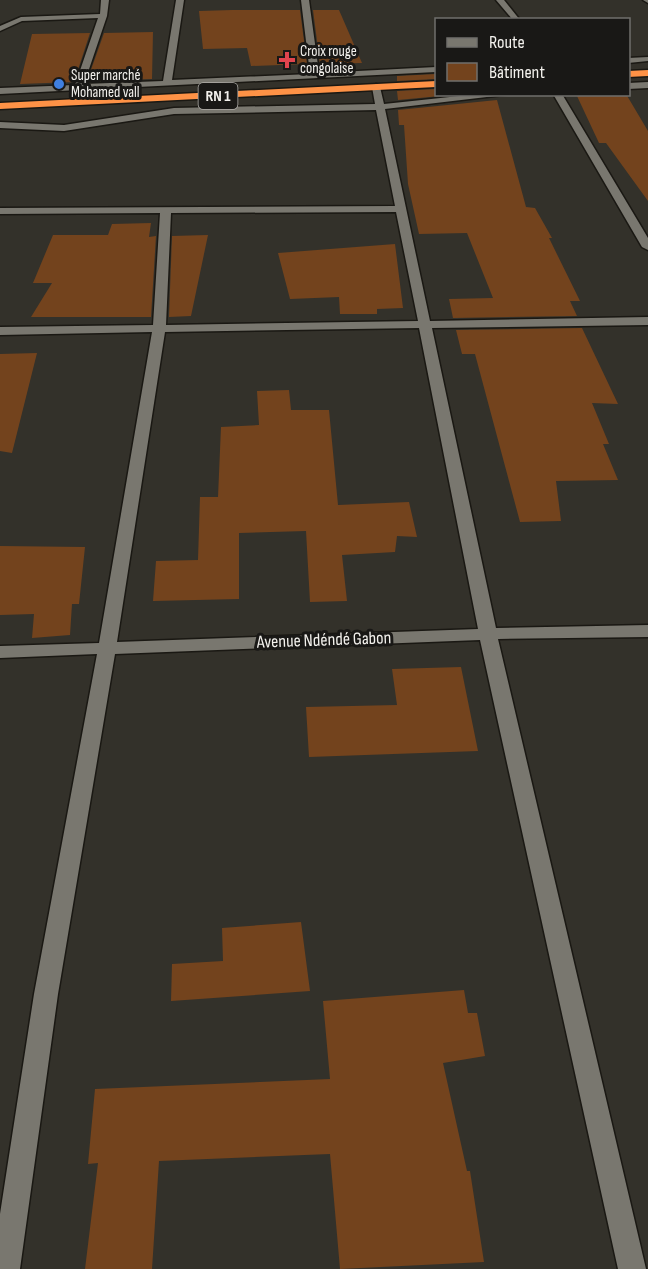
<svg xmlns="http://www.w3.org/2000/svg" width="648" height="1269" font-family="'Sofia Sans Condensed',sans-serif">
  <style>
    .building { fill: #73431d }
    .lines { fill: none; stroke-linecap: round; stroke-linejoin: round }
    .street-casing { stroke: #1a1813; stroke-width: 3 }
    .highway-casing { stroke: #1a1813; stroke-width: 3 }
    .street { fill: #79776f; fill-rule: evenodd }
    .highway { fill: #fe9246; fill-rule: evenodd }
    .health-dot { fill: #e0444e; stroke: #191816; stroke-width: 2 }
    .shop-dot { fill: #3f7fe0; stroke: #191816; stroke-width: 2 }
    .labels { text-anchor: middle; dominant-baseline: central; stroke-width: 6; stroke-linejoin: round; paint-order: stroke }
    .far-poi-label { font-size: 15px; fill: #f3f1ed; stroke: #191816; text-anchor: start }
    .shield { fill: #191816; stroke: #b2b0ac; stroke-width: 1.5 }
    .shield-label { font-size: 16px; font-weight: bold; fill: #f3f1ed }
    .street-label { font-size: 18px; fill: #f3f1ed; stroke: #191816 }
  </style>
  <rect width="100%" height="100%" fill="#33312a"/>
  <path class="building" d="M232 10H300L307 64 251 66 247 48 203 49 199 11Z
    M313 10H339L362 63 320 64Z
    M153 32 152 79 87 81 104 33Z
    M90 33 74 82 20 84 32 34Z
    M436 74V79L397 81V76Z
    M436 89V94L451 95 398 100 397 91Z
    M626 94 648 131V201L606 143H599L577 96Z
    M497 100 526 207 535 208 552 238H549L580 301H570L577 316 453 318 449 299 493 298 467 233 419 234 408 184 404 125H399L398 110Z
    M151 223 149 237 156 236 151 317H31L52 283H33L53 235H108L112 224Z
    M208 235 191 316 169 317 172 236Z
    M395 244 403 308 377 309V314H340L339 297 290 299 278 253Z
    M582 328 618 404 592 403 609 444H603L618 480 556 481 561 521 520 522 475 354H462L456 330Z
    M37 353 12 453 0 451V354Z
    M289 390 291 410H329L338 505 409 502 417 537 397 536 395 552 342 555 347 601 310 602 306 531 239 533V599L153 601 156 561 198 560 200 497H218L221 427 259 425 257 391Z
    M0 546 85 547 79 604H72L70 635 32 638 34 614 0 615Z
    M461 667 478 751 309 757 306 707 397 705 392 669Z
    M301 922 310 991 171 1001 172 964 223 961 222 928Z
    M464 990 468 1013H477L485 1056 443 1063 467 1171H470L484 1262 340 1269 330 1154 159 1161 152 1269H85L98 1163 88 1164 95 1089 330 1079 323 1001Z"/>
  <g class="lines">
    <defs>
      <path id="street" d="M101 0H109L107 16 84 84 163 81 176 0H184L172 80 310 74 301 0H309L319 73 436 67V72L0 94V88L75 85 98 18 22 21 0 31V26L21 17 100 14Z
        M496 0H504L520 20H513Z
        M643 0H648V3Z
        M648 57V61L628 63V58Z
        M648 82V88L628 89V83Z
        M376 84 380 87 384 104 478 94H513L385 109 430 321 648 317V325L432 328 496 628 648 625V637L498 639 646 1269H618L480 640 115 654 58 994 20 1269H0V1214L34 994 97 654 0 658V646L99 643 152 332 0 335V327L153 325 160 213 0 214V208L395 206 376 110 174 114 64 131 0 128V122L64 125 174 108 375 104 372 87ZM396 212 418 321 166 325 171 213ZM419 328 478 629 117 642 165 332Z
        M553 94H562L648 238V250L642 247Z"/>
      <path id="highway" d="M648 70V76L628 77V71Z
        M436 81V87L0 109V103Z"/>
    </defs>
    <use href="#street" class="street-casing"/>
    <use href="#highway" class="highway-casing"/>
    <use href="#street" class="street"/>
    <use href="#highway" class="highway"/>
  </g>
  <path class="health-dot" d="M284 51h6v6h6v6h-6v6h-6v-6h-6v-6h6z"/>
  <circle class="shop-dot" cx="59" cy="84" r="6"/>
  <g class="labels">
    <g class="far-poi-label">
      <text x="300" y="51">Croix rouge<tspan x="300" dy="17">congolaise</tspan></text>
      <text x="71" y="75">Super marché<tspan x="71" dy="17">Mohamed vall</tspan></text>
    </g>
    <rect class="shield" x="198.5" y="83" width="39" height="26" rx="4.5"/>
    <g class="shield-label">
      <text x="218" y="96">RN 1</text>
    </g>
    <g class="street-label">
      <text transform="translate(324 640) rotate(-2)">Avenue Ndéndé Gabon</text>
    </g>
  </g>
  <rect x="435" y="18" width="195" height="78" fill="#191816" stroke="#706f6c" stroke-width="1.5"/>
  <rect x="447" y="38" width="30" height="9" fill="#79776f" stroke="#706f6c" stroke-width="1.5"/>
  <text x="489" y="48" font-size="18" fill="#f3f1ed">Route</text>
  <rect x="447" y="63" width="30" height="18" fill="#73431d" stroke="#706f6c" stroke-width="1.5"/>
  <text x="489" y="78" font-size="18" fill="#f3f1ed">Bâtiment</text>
</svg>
